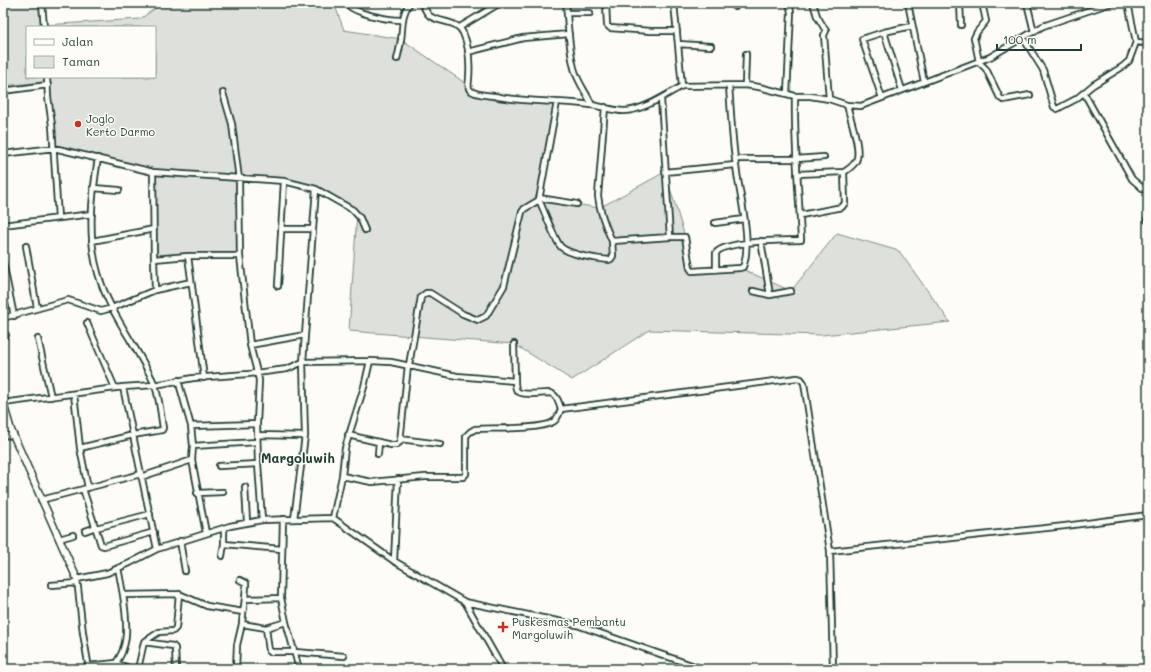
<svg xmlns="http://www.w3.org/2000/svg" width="1151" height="672" font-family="Mali,sans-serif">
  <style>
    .green { fill: #dde0db; stroke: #7e8e88 }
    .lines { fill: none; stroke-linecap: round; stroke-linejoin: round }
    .minor-casing { stroke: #1f3d34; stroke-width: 8 }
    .tertiary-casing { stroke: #1f3d34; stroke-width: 9 }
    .minor { stroke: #fdfcf7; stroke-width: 4.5 }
    .tertiary { stroke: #fdfcf7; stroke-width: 6 }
    .poi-dot { fill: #c8321e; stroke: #fdfcf7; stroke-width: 1.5 }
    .labels { text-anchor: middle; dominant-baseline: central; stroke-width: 3; stroke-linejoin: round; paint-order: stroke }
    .poi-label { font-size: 11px; fill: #1f3d34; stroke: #fdfcf7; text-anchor: start }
    .quarter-label { font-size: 13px; font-weight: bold; fill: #1f3d34; stroke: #fdfcf7 }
  </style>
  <rect width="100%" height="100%" fill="#fdfcf7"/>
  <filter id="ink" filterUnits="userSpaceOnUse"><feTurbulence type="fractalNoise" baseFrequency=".025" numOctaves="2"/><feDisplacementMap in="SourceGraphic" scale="8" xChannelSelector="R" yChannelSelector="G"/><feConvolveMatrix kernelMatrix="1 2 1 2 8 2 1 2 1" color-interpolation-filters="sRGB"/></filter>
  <g filter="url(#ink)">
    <path class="green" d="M3 3H41L42 27H27V77H44V82L3 86Z
      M163 3H334L344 30 401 39 481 94 557 102 540 198 599 208 665 172 685 237 691 268H740L791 291 837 233 899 251 950 322 822 335 649 330 572 380 514 344 349 331 357 213 316 189 284 181 240 178 241 258 154 259 153 173 54 148 48 77H155V27H44V25L140 19Z"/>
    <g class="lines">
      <defs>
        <path id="minor" d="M42 3 44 27
          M346 3C354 14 389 20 402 20
          M422 3C424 7 426 13 430 16 440 23 457 20 463 33 469 46 470 64 469 78 469 82 467 87 470 90 475 95 487 95 494 96 526 103 558 100 591 105 601 106 613 111 624 111 642 111 666 95 682 86
          M566 3C568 22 569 57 576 74 580 85 587 94 592 105
          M606 3 607 25 610 28 651 31H677
          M674 3 682 86 745 85 759 87 795 96H810L829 99 847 105 861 106 990 57 1043 26 1111 3
          M734 3 735 7
          M813 3 817 16 826 31 824 35 829 99
          M908 3 924 82
          M960 3 961 25
          M982 3 986 21 977 32 974 38 975 42 979 62 986 69 1000 98 1003 100 1030 95
          M1027 3 1034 32
          M1128 3 1136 42 1148 43
          M567 13H590
          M460 27 500 3
          M884 32 902 90
          M1023 38 1043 70 1054 107 1057 109 1076 99 1093 85 1122 67 1129 61 1136 42
          M678 44 711 46
          M468 52 523 38 569 34
          M397 59C399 52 400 46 401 40 403 26 401 14 410 3
          M47 77 48 97 52 125 58 218
          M745 85 746 54
          M3 91 48 85
          M223 93 232 124 239 179 240 256
          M1084 93 1132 179 1148 193
          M787 94 791 12 789 3
          M882 98 862 39 884 32 912 26
          M661 99 670 237H685L690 268 692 271 740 268 743 267C753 241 739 194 736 166 732 140 731 112 729 86
          M605 107 598 196C600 213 605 226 612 241
          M3 154 54 148 153 172 284 181 316 189 303 362 305 436 294 519
          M735 159H796L824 157
          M153 172 154 259 155 290
          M665 172 735 165
          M797 174 844 172
          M93 188 119 190
          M316 189 353 210 360 218 365 230
          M539 198 577 204
          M539 200 557 102
          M801 215 842 207 845 203 844 172C849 169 853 166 856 161 862 150 850 118 847 105
          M1147 220H1148
          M715 223 744 219
          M3 225 92 214
          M281 229H313
          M92 241 154 229
          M761 241 770 295
          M26 246 37 308
          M188 256 204 378
          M154 259 188 256H240L250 345 259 380 257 424 258 464 262 520
          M3 262 14 316
          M716 270V253C724 241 785 240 801 240 799 192 794 144 795 96
          M278 286 284 181
          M753 291 770 295 791 291
          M3 318 68 300 101 311 112 308 155 290 191 282
          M87 323 115 388
          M3 336 6 335
          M38 339 51 397
          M514 344 515 381
          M250 345 305 335
          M370 361 391 362 457 376 515 381C515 384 515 388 517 391 522 396 544 393 551 393 557 396 559 402 561 409
          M409 365 421 297 426 293H430L463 314 478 320 486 316 504 286 522 212 524 209 539 200C544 210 555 241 561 247 570 255 597 259 609 260L611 259 613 256 612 241 670 237
          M178 380 191 426 193 446 192 460 206 533
          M123 387 141 474 157 549
          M74 394 80 448 88 488
          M3 403 123 387 155 385 193 378 248 374 287 369 303 362 370 361 364 387 345 448 342 476 333 518
          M191 426 257 424
          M3 435 14 436
          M258 435 305 436
          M348 435 391 445H396L400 442 408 365
          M400 439 440 444
          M193 446 257 442
          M80 448 133 435 162 430 163 428C161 416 159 394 154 383 137 346 109 313 98 273 87 236 92 195 98 158
          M378 454 379 442
          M219 466 258 464
          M342 476 372 482 425 477H463L466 474V436L470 432 475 429C492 428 541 430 553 422 558 419 559 414 561 409L797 378 801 379 804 383 830 551 833 669
          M141 477 192 460
          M245 487 247 522
          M83 489 101 545 104 546 154 532
          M197 493 223 492
          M41 500 141 474
          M283 519 281 598 286 622 299 669
          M96 528 150 514
          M85 531 96 527
          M59 539 73 535
          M180 541 185 571
          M224 544 282 549
          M830 551 1065 526 1148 515
          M222 556 224 544V528
          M394 561 398 479
          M240 580 246 583C246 597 243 610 242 624
          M51 585 77 583
          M124 595 179 594 207 606 243 612
          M246 599 281 598
          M465 602 503 669
          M266 628 269 651 270 652H295L344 656
          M144 642 173 646 175 648 176 669
          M116 663C119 658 122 654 123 649 131 630 122 588 118 568
          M88 666 116 663 131 669
          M89 669 83 633 77 579 107 573 130 563 157 549 230 526 262 520 333 518 394 561 465 602 577 625 703 669
          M138 669 144 642 159 632 173 631 176 628 179 594
          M236 669 237 645 242 624 266 628 286 622"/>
        <path id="tertiary" d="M3 403 11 430 77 579"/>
      </defs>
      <use href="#minor" class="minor-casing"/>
      <use href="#tertiary" class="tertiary-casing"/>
      <use href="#minor" class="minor"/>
      <use href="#tertiary" class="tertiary"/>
    </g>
  </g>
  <g class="poi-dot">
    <circle cx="78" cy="124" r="4"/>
    <path d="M501 621h4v4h4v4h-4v4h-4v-4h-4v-4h4z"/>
  </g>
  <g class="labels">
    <g class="poi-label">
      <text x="86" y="118">Joglo<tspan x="86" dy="13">Kerto Darmo</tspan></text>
      <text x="512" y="621">Puskesmas Pembantu<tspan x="512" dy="13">Margoluwih</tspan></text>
    </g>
    <g class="quarter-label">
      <text x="298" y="457">Margoluwih</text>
    </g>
  </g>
  <rect width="1151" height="672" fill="none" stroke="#fdfcf7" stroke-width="16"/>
  <rect x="8" y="8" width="1135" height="656" fill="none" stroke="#1f3d34" stroke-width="1.5" filter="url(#ink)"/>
  <rect x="26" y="26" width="130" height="52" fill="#fdfcf7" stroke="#a4b0a9"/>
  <rect x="34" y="39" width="20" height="6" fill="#fdfcf7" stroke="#a4b0a9"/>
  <text x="62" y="46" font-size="12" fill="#1f3d34">Jalan</text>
  <rect x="34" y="56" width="20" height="12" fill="#dde0db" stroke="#a4b0a9"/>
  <text x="62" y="66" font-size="12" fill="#1f3d34">Taman</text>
  <path d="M997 44v6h84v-6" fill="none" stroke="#1f3d34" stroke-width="2"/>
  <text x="1003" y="44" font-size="12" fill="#1f3d34" stroke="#fdfcf7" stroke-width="3" paint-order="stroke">100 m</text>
</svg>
